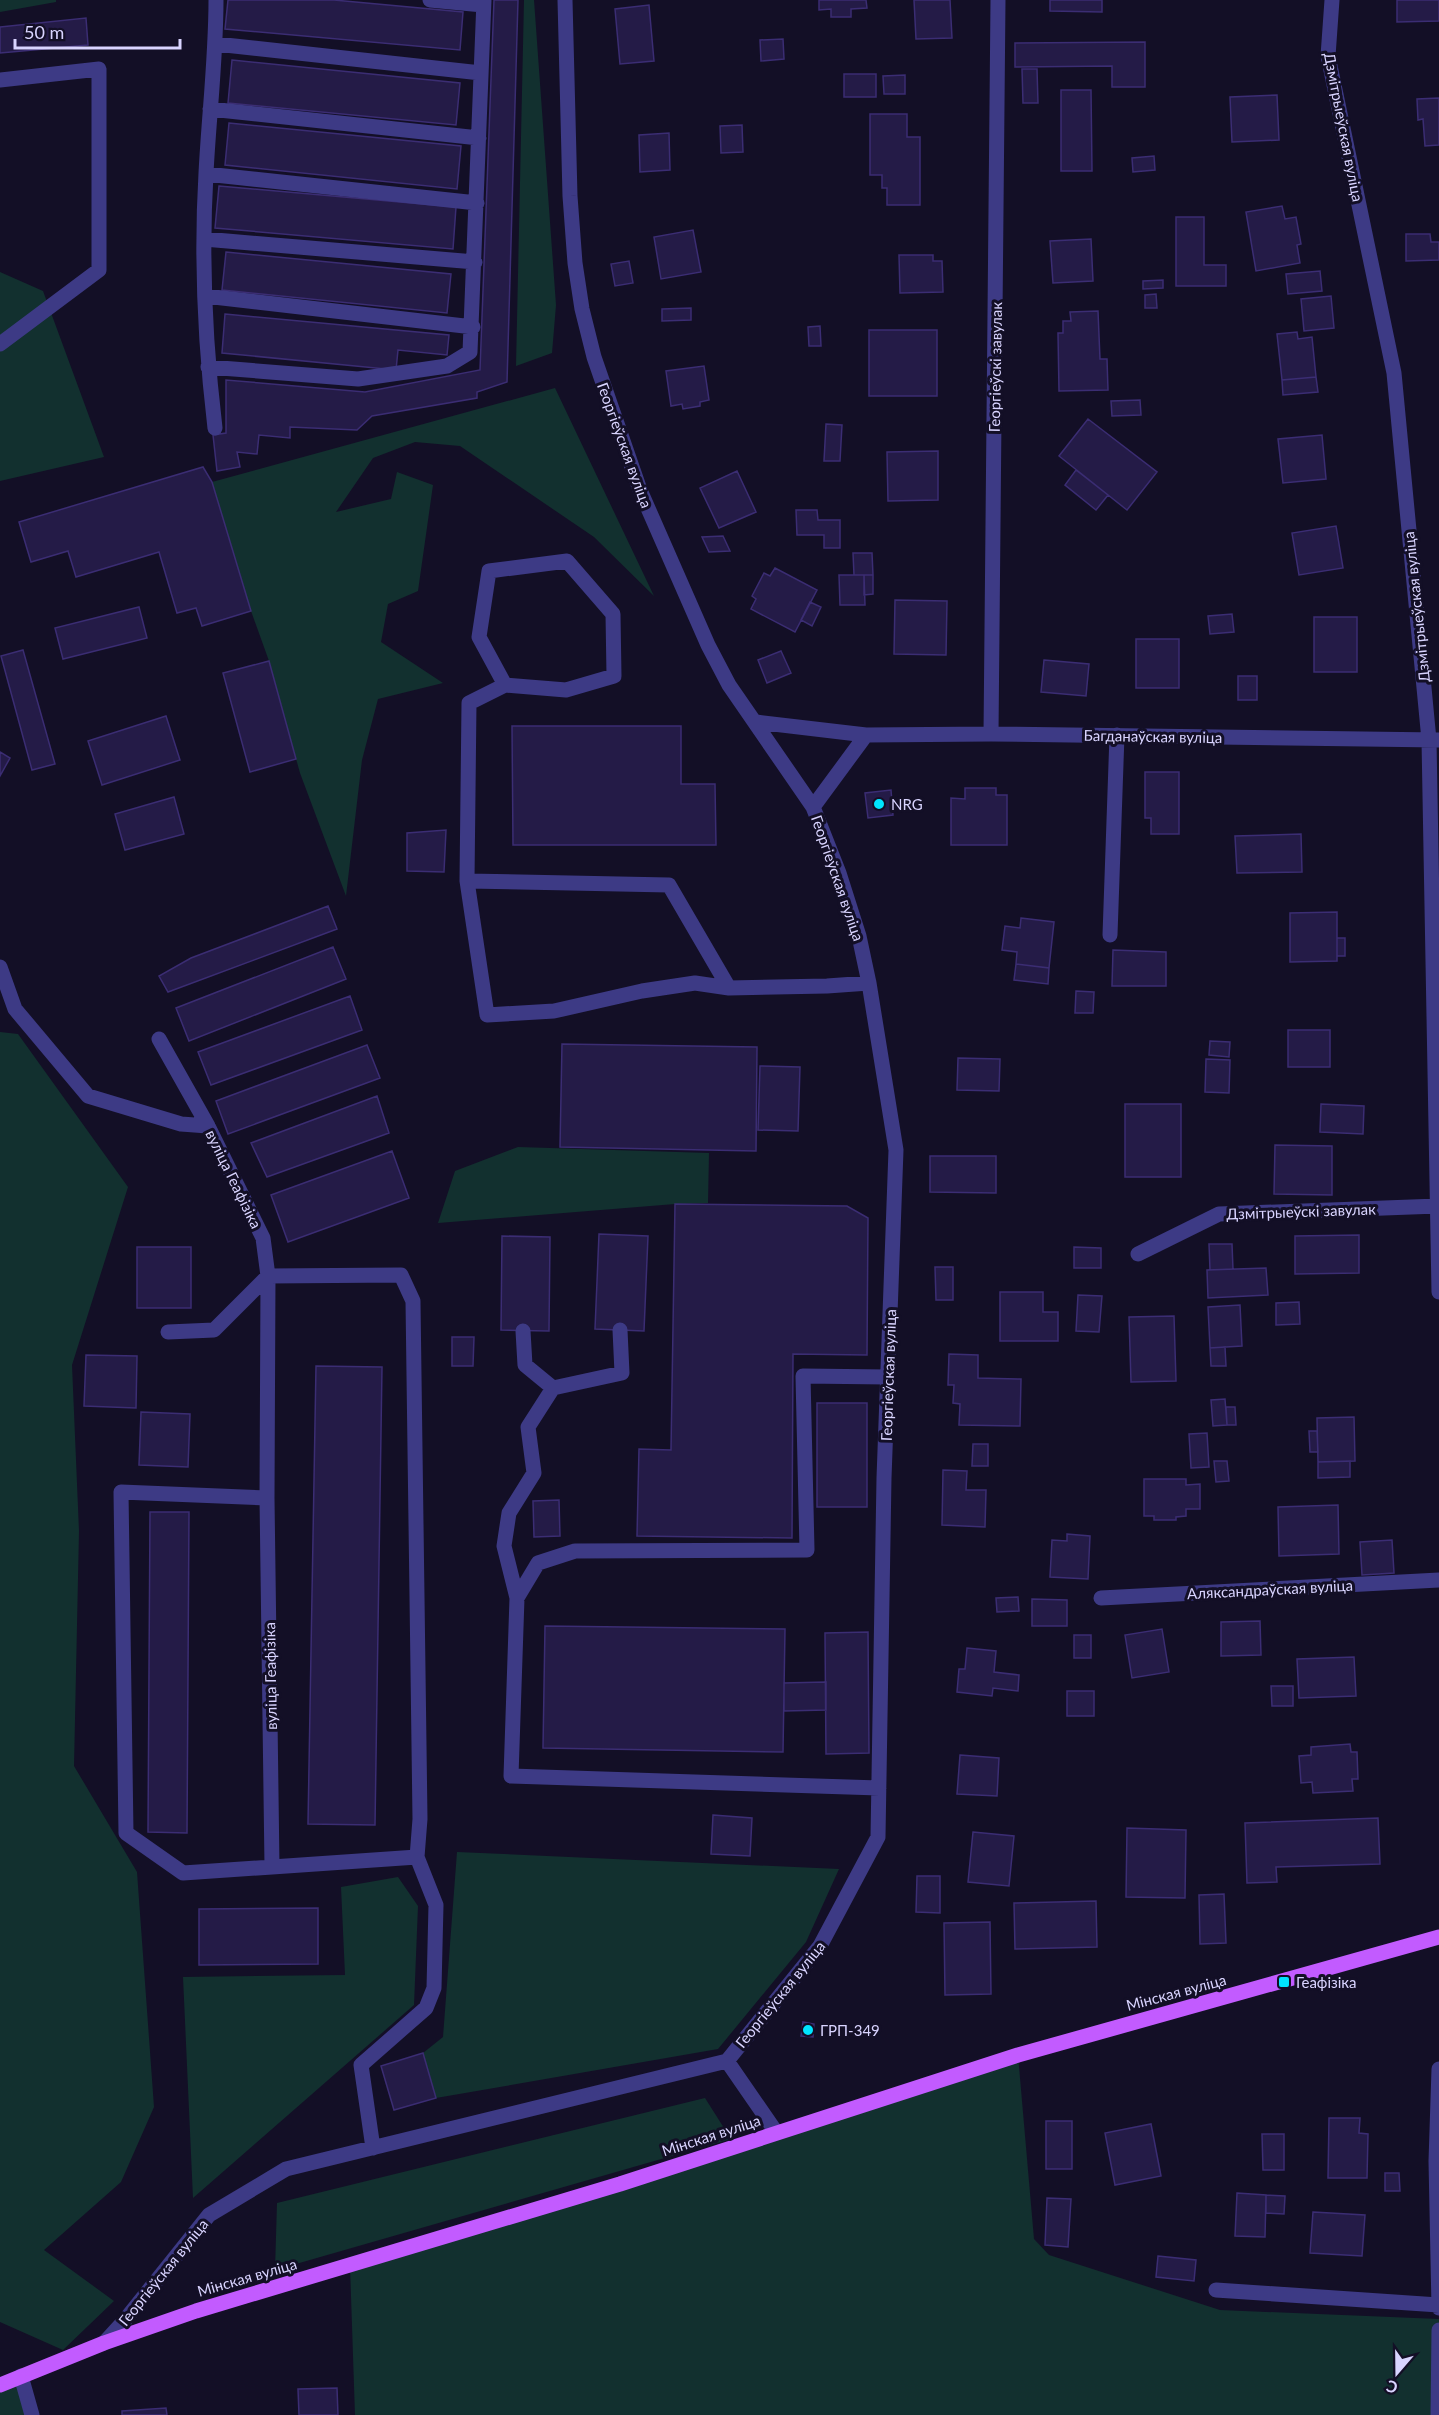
<svg xmlns="http://www.w3.org/2000/svg" width="1439" height="2415" font-family="Lato,sans-serif">
  <style>
    .green { fill: #12302f }
    .building { fill: #241b47; stroke: #3b2d73; stroke-width: 1.5 }
    .lines { fill: none; stroke-linecap: round; stroke-linejoin: round }
    .minor { stroke: #3d3a85; stroke-width: 15 }
    .major { stroke: #c25bff; stroke-width: 15 }
    .poi-dot { fill: #00e5ff; stroke: #130f26; stroke-width: 2 }
    .labels { text-anchor: middle; dominant-baseline: central; stroke-width: 6; stroke-linejoin: round; paint-order: stroke }
    .street-label { font-size: 15px; fill: #d9d4ff; stroke: #130f26 }
    .poi-label { font-size: 15px; fill: #d9d4ff; stroke: #130f26; text-anchor: start }
  </style>
  <rect width="100%" height="100%" fill="#130f26"/>
  <path class="green" d="M0 0H56V2L0 12Z
    M524 0H534L556 305 552 353 516 366Z
    M0 272 43 291 104 457 0 481Z
    M555 388 654 596 594 537 460 446 415 442 373 458 336 512 391 499 397 472 433 485 418 591 388 604 381 642 443 683 378 699 362 760 346 896 300 773 269 661 251 611 212 482Z
    M0 1032 18 1034 128 1187 72 1365 79 1531 74 1766 137 1872 154 2107 121 2182 44 2250 114 2301 63 2350 0 2322Z
    M518 1147 709 1153 708 1203 675 1204 438 1223 455 1171Z
    M457 1852 839 1869 806 1942 718 2049 436 2098 423 2053 443 2037Z
    M398 1877 418 1906 414 2005 193 2198 183 1977 345 1975 341 1887Z
    M1018 2055 1034 2239 1049 2255 1220 2310 1439 2319 1438 2415H355L350 2266Z
    M705 2098 731 2139 275 2270 277 2203Z
    M21 2376 32 2415H0V2385Z"/>
  <path class="building" d="M228 0H334L463 12 460 50 225 29Z
    M494 0H518L507 382 477 392V398L372 416 357 430 290 427V438L259 435 257 454 237 452 240 467 217 471 213 435 226 433V380L365 392 480 370Z
    M819 0H866L867 8 851 9V17H831V9L819 10Z
    M914 0H950L952 38 916 39Z
    M1050 0H1102V12L1050 11Z
    M1397 0H1439V21L1397 22Z
    M649 5 654 61 620 64 615 9Z
    M86 18 88 45 0 53V27Z
    M783 39 784 59 761 61 760 40Z
    M1145 42V87H1112V66L1015 67V43Z
    M232 60 460 83 456 125 228 103Z
    M1022 69H1037L1038 103H1023Z
    M844 74H876V97H844Z
    M905 75V94H884L883 76Z
    M1061 90H1091L1092 171H1061Z
    M1277 95 1279 140 1232 142 1230 97Z
    M1439 98V145L1425 146 1423 119 1418 120 1417 99Z
    M870 114H907V137H920V205H887V188H882V175H870Z
    M229 123 461 146 457 189 225 165Z
    M742 125 743 152 721 153 720 126Z
    M669 133 670 170 640 172 639 135Z
    M1154 156 1155 170 1133 172 1132 158Z
    M219 186 456 207 453 249 215 228Z
    M1282 206 1285 219 1296 217 1301 244 1297 245 1300 263 1256 271 1246 212Z
    M1176 217H1204V265H1226V286H1176Z
    M693 230 701 272 661 279 654 237Z
    M1406 234H1430L1431 242H1439V260L1406 261Z
    M1091 239 1093 281 1053 283 1050 241Z
    M226 252 451 274 447 313 222 290Z
    M899 255H933V261H942L943 292 900 293Z
    M629 261 633 283 615 286 611 264Z
    M1320 271 1322 291 1288 294 1286 274Z
    M1163 280V288L1143 289V281Z
    M1156 294 1157 308H1145V295Z
    M1331 296 1334 328 1304 331 1301 299Z
    M691 308V320L662 321V309Z
    M1098 311 1100 359H1107L1108 390 1059 391 1058 333H1063V321H1071L1070 312Z
    M225 314 449 335 447 355 398 350 396 370 222 353Z
    M820 326 821 346H809L808 327Z
    M869 330H937V396H869Z
    M1297 332 1298 339 1312 337 1316 377 1282 380 1277 334Z
    M704 366 709 400 700 402V406L683 409 682 404 671 406 666 371Z
    M1316 377 1318 392 1283 395 1282 380Z
    M1140 400 1141 415 1112 416 1111 401Z
    M1088 419 1157 472 1127 510 1059 456Z
    M826 424 842 425 840 461H824Z
    M1322 435 1326 479 1283 483 1278 439Z
    M938 451V500L888 501 887 452Z
    M203 467 212 482 251 611 202 626 196 608 177 613 159 552 76 577 68 551 31 562 19 522Z
    M1076 470 1108 495 1096 510 1065 485Z
    M737 471 756 512 719 528 700 488Z
    M796 510H817L818 520H840V548H824V535H797Z
    M1336 526 1343 568 1299 575 1292 533Z
    M723 536 730 551 709 552 702 537Z
    M853 553H872L873 575H854Z
    M775 568 817 590 795 632 751 609 756 599 752 596 764 573 770 576Z
    M839 575H864L865 605H840Z
    M864 575H873V594L864 595Z
    M895 600 947 601 946 655 894 654Z
    M810 602 821 607 812 626 801 620Z
    M139 607 147 638 63 659 55 628Z
    M1232 614 1234 632 1210 634 1208 616Z
    M1314 617H1357V672H1314Z
    M1136 639H1179V688H1136Z
    M23 650 55 764 32 770 1 656Z
    M781 651 791 673 767 683 758 660Z
    M1044 660 1089 664 1086 696 1041 692Z
    M269 661 296 759 250 772 223 673Z
    M1238 676H1257V700H1238Z
    M166 716 180 760 102 785 88 741Z
    M512 726H681V784H715L716 845H513Z
    M0 752 10 758 0 776Z
    M1145 772H1179V834H1151V818H1145Z
    M965 788H996V795H1007V845H951V798L965 799Z
    M891 790 893 815 868 818 865 793Z
    M174 797 184 834 125 850 115 814Z
    M446 830 444 872 407 871V833Z
    M1301 834 1302 872 1237 873 1235 836Z
    M328 906 337 929 168 992 159 976 191 958Z
    M1337 912V961L1290 962V913Z
    M1021 918 1054 922 1049 968 1016 964 1017 952 1002 950 1005 926 1020 928Z
    M1337 938H1345V956H1337Z
    M333 947 346 979 189 1041 176 1008Z
    M1113 950 1166 952V986H1112Z
    M1016 964 1049 968 1048 984 1014 980Z
    M1076 991 1094 992 1093 1013H1075Z
    M350 996 362 1030 211 1085 198 1052Z
    M1288 1030H1330V1067H1288Z
    M1210 1041 1230 1042 1229 1057 1209 1055Z
    M562 1044 757 1047 756 1151 560 1147Z
    M367 1045 380 1078 228 1134 216 1101Z
    M958 1058 1000 1059 999 1091 957 1090Z
    M1206 1059 1230 1060 1229 1093 1205 1092Z
    M760 1066 800 1067 798 1131 758 1130Z
    M377 1096 389 1133 267 1177 251 1143Z
    M1125 1104H1181V1177H1125Z
    M1321 1104 1364 1106 1363 1134 1320 1132Z
    M1275 1145 1332 1146V1195L1274 1194Z
    M392 1151 409 1198 288 1242 271 1195Z
    M930 1156H996V1193L930 1192Z
    M675 1204 847 1206 868 1218 867 1355 793 1354 792 1538 637 1536 639 1449 671 1450Z
    M599 1234 648 1236 644 1331 595 1329Z
    M1359 1235V1273L1295 1274V1236Z
    M502 1236 550 1237 549 1331 501 1330Z
    M1209 1244H1232L1233 1269 1210 1270Z
    M137 1247H191V1308H137Z
    M1074 1247 1101 1248V1268H1074Z
    M935 1267H953V1300H936Z
    M1266 1268 1268 1295 1208 1298 1207 1270Z
    M1000 1292H1043V1312H1058V1341H1000Z
    M1078 1295 1102 1296 1099 1332 1076 1331Z
    M1299 1302 1300 1324 1276 1325V1303Z
    M1240 1305 1242 1346 1210 1348 1208 1307Z
    M1174 1316 1176 1381 1131 1382 1129 1317Z
    M452 1337H474L473 1366H452Z
    M1225 1347 1226 1366H1211L1210 1348Z
    M949 1354 978 1355V1378L1021 1379 1020 1426 959 1425 960 1404 953 1403 954 1385H948Z
    M86 1355 137 1356 136 1408 84 1406Z
    M316 1366 382 1367 375 1825 308 1824Z
    M1225 1399 1227 1425 1213 1426 1211 1400Z
    M817 1403H867V1507H817Z
    M1226 1407H1235L1236 1425H1227Z
    M141 1412 190 1414 188 1467 139 1465Z
    M1354 1417 1355 1461 1318 1462 1317 1418Z
    M1309 1431H1317L1318 1452H1310Z
    M1207 1433 1209 1467 1191 1468 1189 1434Z
    M973 1444H988V1466H972Z
    M1214 1461H1227L1229 1481 1216 1482Z
    M1350 1461V1477L1318 1478V1462Z
    M943 1470 967 1471 966 1490H986L985 1527 942 1525Z
    M1144 1479H1186V1485L1200 1484V1509H1186V1516L1176 1517V1520H1154V1516H1144Z
    M559 1500 560 1536 534 1537 533 1501Z
    M1338 1505 1339 1554 1279 1556 1278 1507Z
    M150 1512H189L187 1833 148 1832Z
    M1067 1534 1090 1536 1088 1579 1050 1577 1052 1540 1067 1541Z
    M1392 1540 1394 1573 1362 1575 1360 1542Z
    M1018 1597 1019 1611 997 1612 996 1598Z
    M1032 1599 1067 1600V1626H1032Z
    M1260 1621 1261 1655 1221 1656V1622Z
    M545 1626 785 1629 783 1752 543 1748Z
    M1162 1629 1169 1672 1132 1678 1125 1635Z
    M868 1632 869 1753 826 1754 825 1633Z
    M1074 1635H1091V1658H1074Z
    M967 1648 996 1651 994 1672 1019 1675 1018 1691 993 1688 992 1696 957 1692 959 1669H965Z
    M1354 1657 1356 1696 1299 1698 1297 1659Z
    M826 1682V1710L784 1711V1683Z
    M1271 1686H1293V1706H1272Z
    M1067 1691H1094V1716H1067Z
    M1350 1744 1351 1752H1357L1358 1779H1352L1353 1791 1313 1793 1312 1782 1301 1783 1299 1756 1311 1755V1747Z
    M960 1755 999 1758 997 1796 957 1794Z
    M713 1815 752 1818 750 1856 711 1854Z
    M1378 1818 1380 1864 1276 1867 1277 1882 1247 1883 1245 1823Z
    M1127 1828 1186 1830 1185 1898 1126 1897Z
    M973 1832 1014 1836 1009 1886 968 1882Z
    M917 1876H940V1913L916 1912Z
    M1224 1894 1226 1943 1200 1944 1199 1895Z
    M1096 1901 1097 1947 1015 1949 1014 1903Z
    M318 1908V1964L199 1965V1909Z
    M990 1922 991 1994 945 1995 944 1923Z
    M803 2022 814 2024 813 2037 801 2036Z
    M423 2053 436 2098 394 2110 381 2066Z
    M1329 2118H1360L1359 2133 1368 2134 1367 2178H1328Z
    M1046 2121H1072V2169H1046Z
    M1151 2124 1161 2176 1115 2185 1105 2133Z
    M1262 2134H1284V2170H1263Z
    M1385 2173H1399L1400 2191H1385Z
    M1237 2193 1266 2195 1265 2237 1235 2236Z
    M1266 2195 1285 2196 1284 2214 1266 2213Z
    M1047 2198 1071 2199 1068 2247 1045 2245Z
    M1313 2212 1365 2215 1362 2256 1310 2253Z
    M1158 2256 1196 2260 1194 2281 1156 2277Z
    M337 2388 338 2415H299L298 2389Z
    M166 2408 167 2415H122V2411Z"/>
  <g class="lines">
    <path class="minor" d="M430 0 483 5
      M1332 0 1328 56 1394 373 1429 740 1439 1292
      M216 44 481 73
      M0 80 99 69V270L0 344
      M210 109 479 138
      M206 174 477 203
      M204 239 475 262
      M205 296 473 327
      M208 367 358 379 447 366 470 352 484 0
      M215 428C205 344 201 258 206 173 209 115 216 58 216 0
      M505 685 479 637 489 571 567 561 613 614 614 676 566 690 505 685 469 703 467 881 487 1015 554 1011 642 991 695 983 729 988 827 986 869 983
      M756 722 866 735 991 734 1439 740
      M991 734 998 0
      M813 807 866 735
      M467 881 669 885 729 988
      M1110 935 1117 735
      M0 967 15 1009 88 1096 181 1124 208 1126
      M159 1039 208 1126 263 1238 268 1276 267 1498 272 1867 417 1857 436 1905 434 1988 426 2008 361 2065 373 2148
      M1138 1254 1219 1214 1438 1206
      M523 1331 525 1365 553 1388
      M168 1332 214 1330 268 1276 401 1275 413 1301 420 1819 417 1857
      M267 1498 121 1492 126 1833 183 1873 272 1867
      M517 1598 504 1546 509 1513 534 1473 528 1427 553 1388 622 1373 620 1330
      M1101 1598 1439 1580
      M879 1788 511 1776 517 1598 538 1563 575 1551 807 1550 803 1376 888 1377
      M727 2061 776 2132
      M1439 2069 1436 2161 1439 2308
      M1216 2290 1439 2305
      M104 2343 125 2320 209 2215 286 2169 727 2061 820 1946 878 1837 884 1478 896 1150 869 983 859 936 839 873 813 807 729 685 708 645 640 490 594 357 582 309 575 263 570 196 565 0
      M21 2376 32 2415
      M1438 2415 1439 2330"/>
    <path class="major" d="M0 2385 104 2343 196 2311 620 2184 1018 2055 1439 1937"/>
  </g>
  <g class="poi-dot">
    <circle cx="879" cy="804" r="6"/>
    <rect x="1278" y="1976" width="12" height="12" rx="3"/>
    <circle cx="808" cy="2030" r="6"/>
  </g>
  <g class="labels">
    <g class="street-label">
      <text transform="translate(1344 127) rotate(79)">Дзмітрыеўская вуліца</text>
      <text transform="translate(995 367) rotate(-89)">Георгіеўскі завулак</text>
      <text transform="translate(625 445) rotate(70)">Георгіеўская вуліца</text>
      <text transform="translate(1416 607) rotate(-96)">Дзмітрыеўская вуліца</text>
      <text transform="translate(1153 736) rotate(1)">Багданаўская вуліца</text>
      <text transform="translate(838 878) rotate(71)">Георгіеўская вуліца</text>
      <text transform="translate(234 1179) rotate(64)">вуліца Геафізіка</text>
      <text transform="translate(1301 1211) rotate(-2)">Дзмітрыеўскі завулак</text>
      <text transform="translate(888 1375) rotate(-88)">Георгіеўская вуліца</text>
      <text transform="translate(1270 1589) rotate(-3)">Аляксандраўская вуліца</text>
      <text transform="translate(270 1676) rotate(-91)">вуліца Геафізіка</text>
      <text transform="translate(1176 1992) rotate(-15)">Мінская вуліца</text>
      <text transform="translate(780 1994) rotate(-51)">Георгіеўская вуліца</text>
      <text transform="translate(711 2135) rotate(-18)">Мінская вуліца</text>
      <text transform="translate(163 2272) rotate(-51)">Георгіеўская вуліца</text>
      <text transform="translate(247 2277) rotate(-16)">Мінская вуліца</text>
    </g>
    <g class="poi-label">
      <text x="891" y="804">NRG</text>
      <text x="1296" y="1982">Геафізіка</text>
      <text x="820" y="2030">ГРП-349</text>
    </g>
  </g>
  <g transform="translate(1397 2373) rotate(200)" stroke="#130f26" stroke-width="4.5" paint-order="stroke">
  <path d="M0-4.5L10 22L0 15L-10 22Z" fill="#d9d4ff"/>
  <text y="-9" font-size="16" font-weight="bold" text-anchor="middle" fill="#d9d4ff">С</text>
  </g>
  <path d="M15 39v9h165v-9" fill="none" stroke="#d9d4ff" stroke-width="3"/>
  <text x="24" y="39" font-size="18" fill="#d9d4ff" stroke="#130f26" stroke-width="4.5" paint-order="stroke">50 m</text>
</svg>
